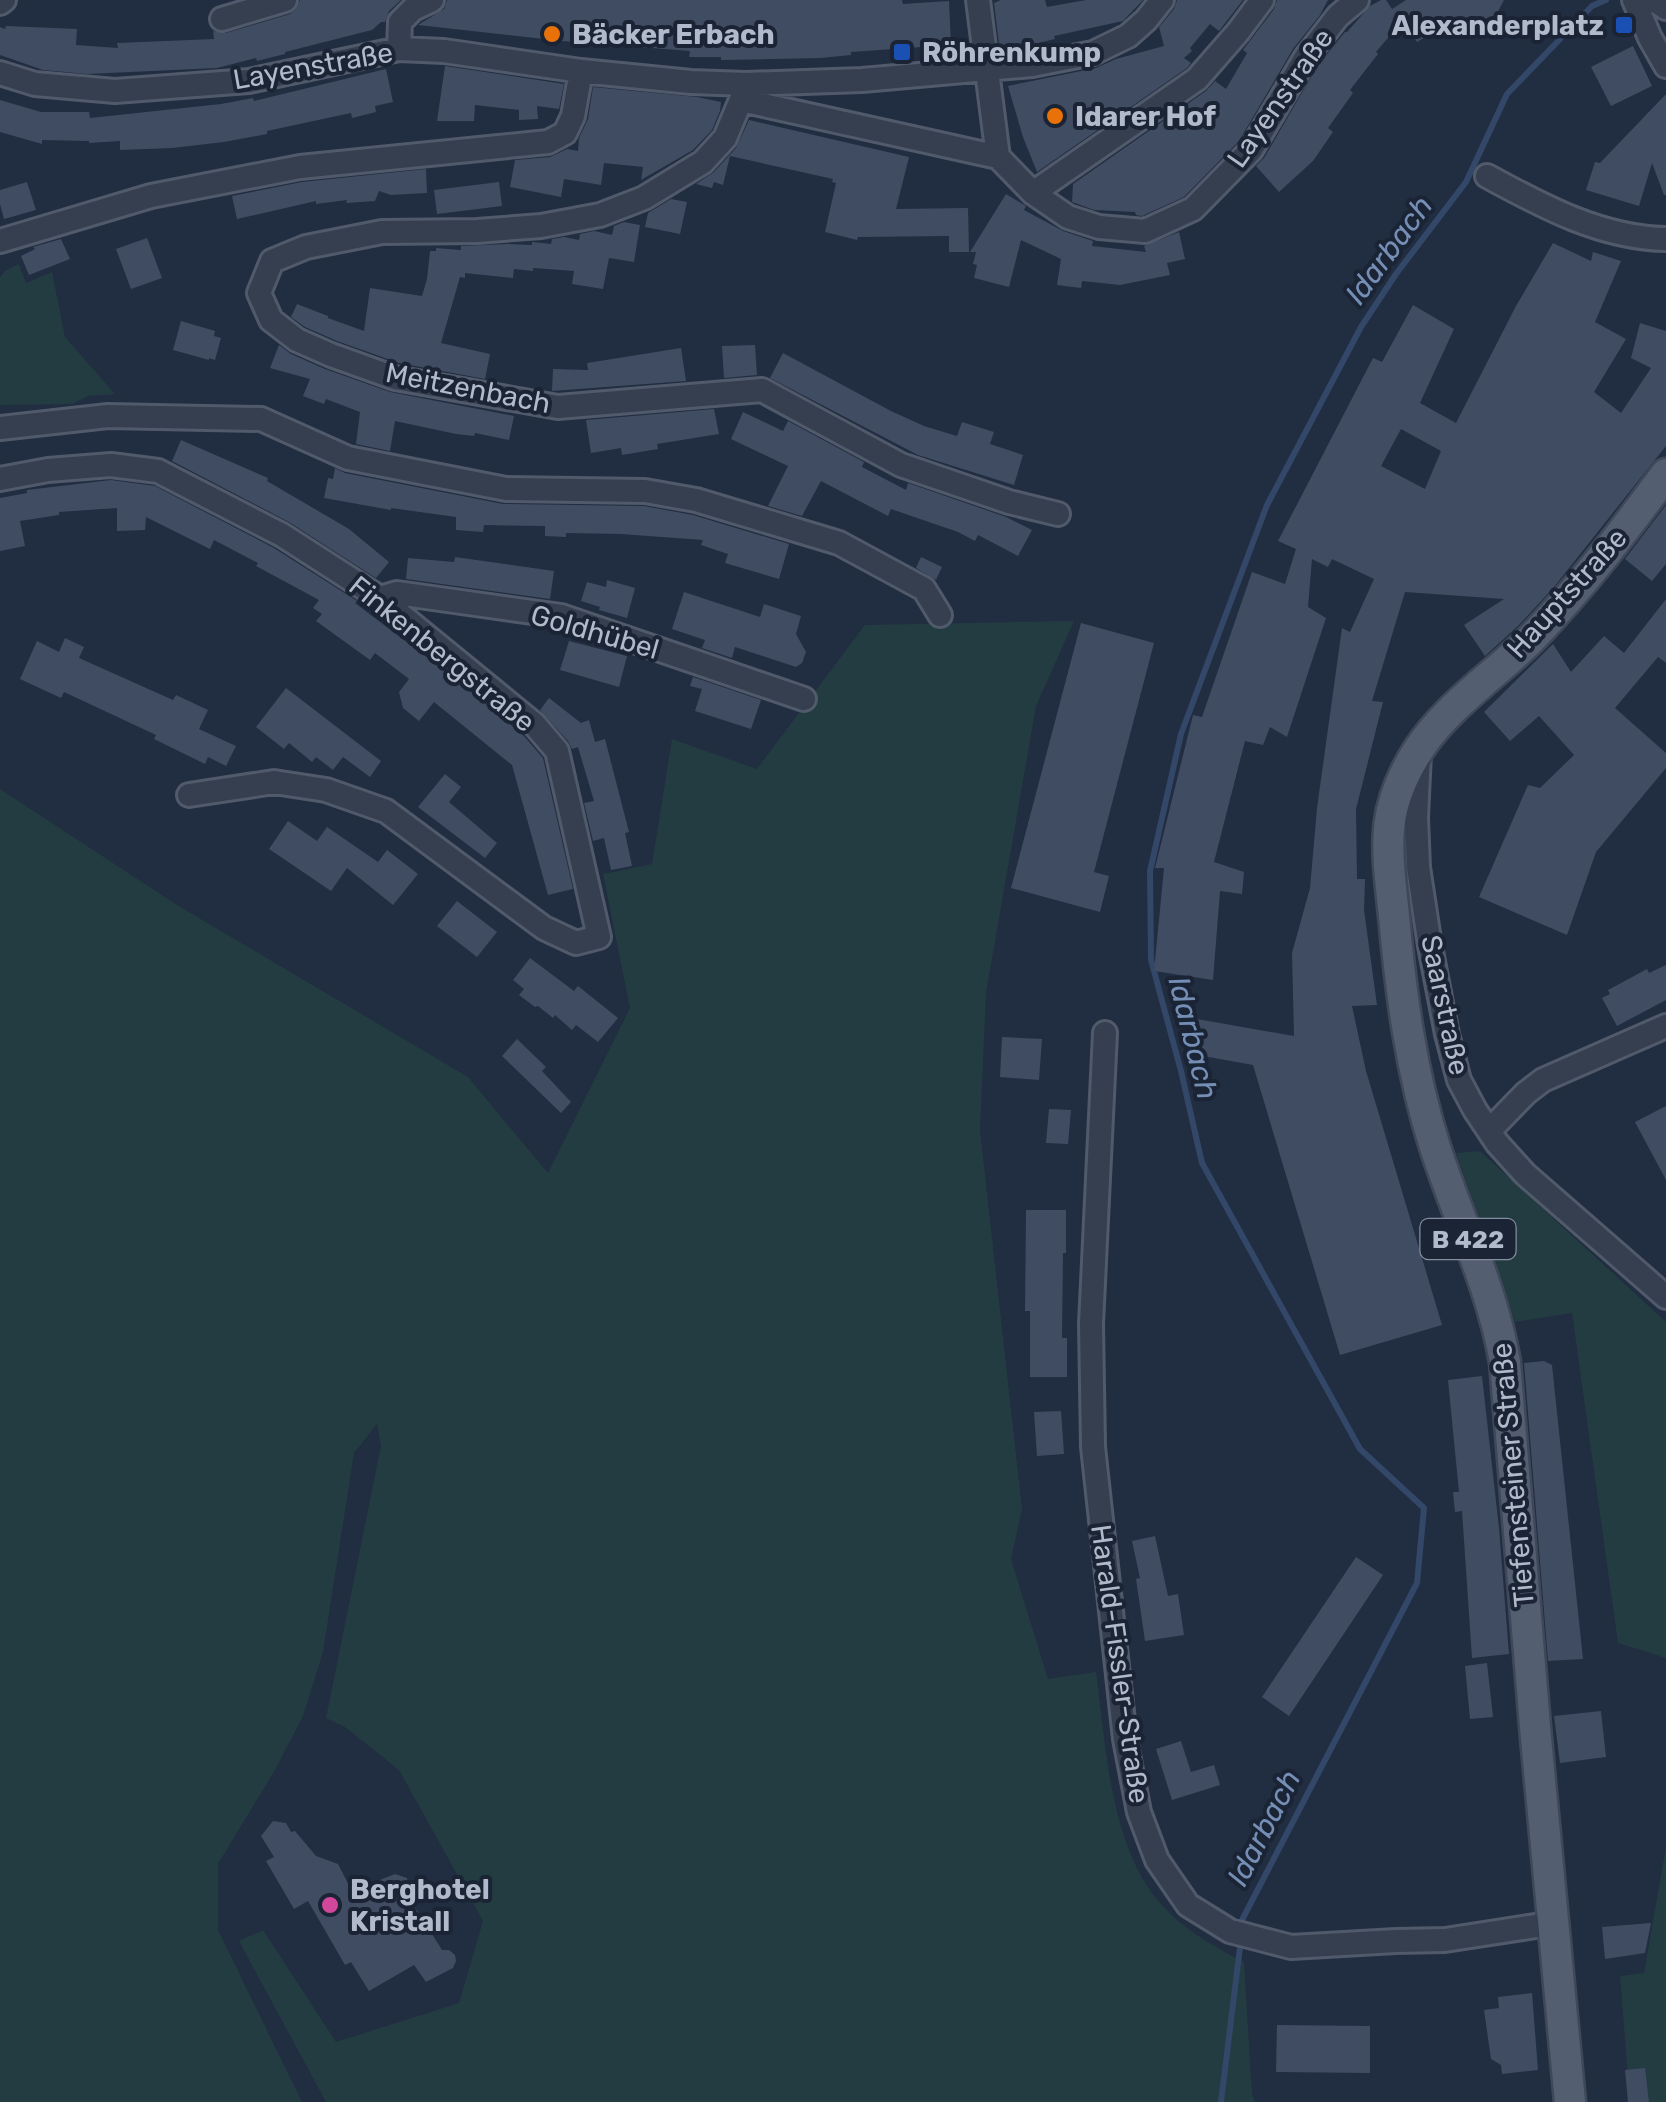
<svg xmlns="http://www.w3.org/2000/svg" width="1666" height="2102" font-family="Rubik,sans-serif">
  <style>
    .green { fill: #233c41 }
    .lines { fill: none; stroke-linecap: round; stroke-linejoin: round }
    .stream { stroke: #334768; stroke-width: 6 }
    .building { fill: #404c62; fill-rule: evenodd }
    .minor-casing { stroke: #505a6a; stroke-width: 28 }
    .major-casing { stroke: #3e4858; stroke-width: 35 }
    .minor { stroke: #353f4f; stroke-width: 22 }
    .major { stroke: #535e70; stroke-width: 30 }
    .transit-dot { fill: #1a4fb4; stroke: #1a2434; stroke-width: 4 }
    .food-dot { fill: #e8710a; stroke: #1a2434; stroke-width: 4 }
    .hotel-dot { fill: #d1479c; stroke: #1a2434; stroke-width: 4 }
    .labels { text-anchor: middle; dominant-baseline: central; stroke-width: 8; stroke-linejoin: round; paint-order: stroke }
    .shield { fill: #1a2434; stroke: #848d9d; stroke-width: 2.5 }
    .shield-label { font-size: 25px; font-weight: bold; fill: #b1baca }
    .poi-label { font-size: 28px; font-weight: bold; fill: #b1baca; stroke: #1a2434; text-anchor: start }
    .street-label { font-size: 28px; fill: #b1baca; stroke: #1a2434 }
    .water-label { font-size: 30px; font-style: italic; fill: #758eb5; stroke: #1a2434 }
  </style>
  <rect width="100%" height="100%" fill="#212d40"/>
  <path class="green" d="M19 264 26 283 52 272 65 337 115 394 88 396 72 404 0 405V277L5 271Z
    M1074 621 1036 706 986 993 980 1130 1022 1509 1011 1559 1048 1679 1096 1672C1106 1745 1110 1849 1162 1905 1184 1930 1215 1947 1244 1962L1252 2094 1255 2102H326L239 1941 263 1930 336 2042 459 2003 483 1921 399 1770 345 1727 326 1718 381 1446 377 1424 354 1453 323 1652 303 1716 275 1770 218 1864V1930L302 2102H0V789L177 905 468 1077 548 1173 630 1008 603 874 652 864 672 739 757 769 865 625Z
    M1480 1151 1666 1322V1658L1618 1643 1572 1313 1515 1322 1456 1153Z
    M1666 1847V2102H1630L1620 1976 1644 1973Z"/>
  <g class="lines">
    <path class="stream" d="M1242 1927 1243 1918 1417 1583 1424 1508 1360 1449 1202 1163 1181 1071 1151 960 1150 871 1181 734 1267 505 1361 327 1396 274 1466 182 1507 94 1592 6 1606 0
      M1221 2102 1241 1939"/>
  </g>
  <path class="building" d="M300 0H401L389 11 385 22H381L372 30 285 52V54L257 61 256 58 217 68 87 74 43 70 0 55V27L5 29 6 26 77 29 76 45 118 48 117 43 214 39 213 31 226 33 290 14 296 9Z
    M447 0H902L903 4 949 1 951 45 851 52V55L820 58 721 60V57H689L690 51 562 41 418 25 444 9Z
    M1001 0H1045L1047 7 1086 0H1143L1123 21 1054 36 1055 39 1000 52 994 3Z
    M1177 0H1243L1219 31 1210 24 1190 48 1192 51 1184 58 1191 63 1187 68 1037 172 1023 137 1008 86 1096 68 1116 59 1164 46 1159 27 1174 9Z
    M1277 0H1328L1320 15 1293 49 1239 141 1184 197 1142 216 1136 215 1135 212 1094 210 1072 202 1073 184 1206 91 1215 81 1226 89 1247 53 1243 50 1274 9Z
    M1381 0H1386L1392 9 1406 0H1504L1485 37 1475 22 1459 32 1452 21 1417 42 1403 20 1376 52 1378 54 1350 90 1353 93 1328 128 1333 132 1313 161 1279 192 1256 166 1264 158 1318 65 1345 32H1347L1370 6Z
    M1633 46 1652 86 1611 106 1591 67Z
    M445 66 564 84 559 109 537 106 538 119 519 120V110L475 105 474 121H437Z
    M386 69 393 102 375 106 376 112 352 118 351 113 267 131V134L224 142 172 148 120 150V141L89 143V141L42 140V144L0 132V100L41 112H89L90 118 221 104 253 98 254 101Z
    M593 87 697 97 721 102 720 111 712 130 693 150 641 180 643 167 604 163 601 185 564 179 561 197 510 187 515 160 550 157 567 149 578 151 579 138 588 119Z
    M1666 94V195H1664L1652 163 1639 206 1586 190 1595 162 1600 163Z
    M749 120 909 157 896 209 968 208 969 252H949V236L858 237 857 240 825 232 836 183 832 182 833 179 730 156 723 185 714 182 712 188 696 184 714 172 736 148Z
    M426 169 427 193 391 195 379 191 375 201 346 203 347 200 316 204V201L237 219 232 196 302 182Z
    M27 182 36 210 4 219 0 204V190Z
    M499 182 502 206 437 214 434 190Z
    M1006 194 1026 206 1024 210 1063 231 1093 241 1092 246 1146 252 1144 246 1179 232 1185 259 1167 263 1170 275 1120 285 1082 281 1081 288 1057 285 1061 259 1021 240 1009 287 974 278 977 265 973 264 976 252H970Z
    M671 199 687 202 680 234 645 227 648 213Z
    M624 222 640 225 634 262 609 258 603 289 572 284 574 271 533 268V271L514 269 513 278 465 273V278L460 277 441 343 490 354 485 379 399 363 337 341 305 327 291 317 297 304 328 316V318L364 331 370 288 422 296 427 279 430 251H436V248L461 250V246L508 244 532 245V242L551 244 552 239 564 237 579 240 580 234 594 231 612 235 614 226Z
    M147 238 162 278 131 289 116 249Z
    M61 239 70 259 29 275 21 256 35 249 33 247Z
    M1553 243 1591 261 1593 252 1621 261 1595 322 1626 339 1594 392 1621 413 1651 368 1631 358 1640 323 1666 331V446L1554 587 1519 625 1485 656 1464 625 1504 599 1405 592 1372 701 1383 702 1356 809 1357 879H1365L1364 910 1377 1005 1352 1006 1366 1071 1442 1325 1340 1355 1253 1065 1192 1054 1197 1019 1294 1036 1292 953 1310 888 1317 808 1342 628 1350 632 1374 579 1332 559 1328 567 1312 559 1308 607 1326 618 1287 737 1270 727 1263 745 1245 741 1214 862 1244 872 1242 894 1220 891 1213 980 1154 971 1164 868H1155L1193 715 1202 717 1252 572 1285 584 1296 549 1278 541 1373 358 1382 362 1413 305 1454 329 1420 403 1456 423 1516 306ZM1401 429 1441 451 1425 489 1381 466Z
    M181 321 215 331 214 336 221 338 215 360 209 358V360L173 350Z
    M279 345 291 354 325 369 390 392 514 416 509 440 475 433 474 436 456 434 395 421 390 451 356 444 360 412 326 399 324 404 303 396 310 379 270 368Z
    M755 345 757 375 724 378 722 346Z
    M681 348 686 381 552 391 553 369 588 370 587 363Z
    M783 353 891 411 924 426 957 436 962 422 994 432 990 444 1023 455 1014 485 918 455 770 378Z
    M714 409 719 434 657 444 658 449 622 455 621 448 591 453 586 420Z
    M743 412 783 431 788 421 864 462 862 467 906 490 908 483 1006 517 1032 530 1018 556 978 535 975 541 958 532 891 509 888 516 821 481 802 516 768 506 788 466 731 439Z
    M181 440 268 478 267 481 349 529 389 562 376 578 289 522 172 461Z
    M335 468 345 473 503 504 644 506 693 515 789 544 779 579 725 563 728 554 701 545 703 540 621 534 566 533V537L545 536V526L484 525 483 532 456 530V517L391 508V510L324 498 328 478 333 479Z
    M111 480 155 486 274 548 357 601 355 603 458 681 523 735 543 758 573 889 548 895 512 765 434 702 419 721 403 708 399 692 409 679 375 653 370 660 316 621 322 614 313 608 319 600 256 566 258 563 214 540 210 549 146 517 145 530 117 531V508L59 512V515L20 521 25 546 0 551V498L27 493V490Z
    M1666 505V564L1652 581 1625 559Z
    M455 557 554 571 550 599 406 579 408 558 454 562Z
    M921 557 942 567 936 580 916 568Z
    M607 580 635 588 627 618 599 610 600 607 581 601 587 582 606 587Z
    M684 592 760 617 764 604 801 616 796 634 806 652 802 663 796 667 735 647 732 658 702 648 705 640 672 629Z
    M1666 599V663L1658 657 1615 708 1666 753V768L1596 852 1567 935 1479 897 1528 785 1540 788 1574 755 1539 716 1510 741 1484 712 1553 644 1571 672 1604 636 1624 653Z
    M1081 623 1154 643 1094 872 1109 876 1100 912 1011 888Z
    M65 638 84 647 79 658 173 700 176 695 208 710 199 729 236 746 226 766 208 757 205 764 154 739 156 735 64 692 61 698 20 679 37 641 59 652Z
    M569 641 627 656 619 687 560 670Z
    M693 677 761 700 751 729 695 711 702 689 690 686Z
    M286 688 381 761 370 777 343 757 333 770 316 757 312 762 289 743 284 749 256 727Z
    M549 698 581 723 589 720 595 742 605 739 629 832 625 833 632 866 611 870 604 838 593 841 584 803 594 801 578 747 572 749 568 741 540 710Z
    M445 774 461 787 449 802 497 843 485 858 418 807Z
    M288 821 317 841 327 827 378 862 387 850 418 874 393 905 347 868 331 891 269 849Z
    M457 901 497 932 477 957 437 926Z
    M530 958 574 991 578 986 618 1018 598 1042 576 1025 572 1030 555 1015 553 1018 538 1006 535 1007 519 995 524 989 513 980Z
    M1666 965V1000L1617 1026 1602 998 1610 994 1608 990 1647 969 1649 973Z
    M1002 1037 1042 1039 1039 1080 1000 1077Z
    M517 1039 546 1067 542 1071 571 1102 561 1113 502 1056Z
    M1666 1106V1180L1635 1122Z
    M1049 1109 1071 1110 1068 1144 1046 1143Z
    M1026 1210H1066V1253H1063L1062 1338H1067V1377H1030V1311H1025Z
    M1544 1361 1552 1365 1583 1659 1548 1661 1524 1363Z
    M1482 1376 1499 1528 1509 1654 1472 1658 1462 1511 1455 1512 1453 1492H1459L1448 1380Z
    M1061 1411 1064 1454 1037 1456 1034 1412Z
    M1155 1536 1168 1596 1178 1594 1184 1635 1145 1641 1136 1579 1140 1578 1132 1541Z
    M1356 1557 1383 1575 1289 1716 1262 1697Z
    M1487 1663 1493 1717 1470 1719 1465 1666Z
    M1601 1711 1606 1757 1560 1763 1554 1716Z
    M1181 1741 1191 1772 1214 1765 1220 1785 1172 1800 1156 1749Z
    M273 1821 286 1823 291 1832 295 1831 316 1856 338 1864 352 1891 395 1874 407 1878 408 1884 405 1891 442 1950H449L455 1955 456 1961 453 1968 426 1982 414 1965 369 1991 351 1962 345 1965 308 1901 294 1909 266 1861 274 1857 261 1836Z
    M1651 1923 1645 1953 1605 1959 1602 1927Z
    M1532 1993 1538 2070 1502 2074 1501 2065 1491 2059 1484 2010 1499 2008 1498 1997Z
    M1277 2025 1370 2026V2073L1276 2072Z
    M1645 2068 1649 2102H1628L1625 2070Z"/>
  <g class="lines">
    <defs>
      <path id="minor" d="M978 0 998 157
        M1634 0 1650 38 1666 66
        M1654 0 1666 8
        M0 3 4 0
        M222 19 285 0
        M399 49 400 22 413 9 432 0
        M0 73 35 84 115 91 249 81 399 49 444 51 581 71 691 82 746 84 862 80 1032 65 1093 53 1128 36 1146 20 1162 0
        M745 88 741 100 998 157 1033 193 1068 217 1099 227 1145 231 1193 209 1251 150 1306 57 1338 16 1357 0
        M741 100 725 138 703 162 644 198 600 215 541 226 477 231 382 232 306 247 272 261 259 293 271 320 297 340 331 355 395 378 558 407 762 390 901 465 1009 502 1058 514
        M1487 176C1542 206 1601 238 1666 239
        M1033 193 1197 79 1238 32 1262 0
        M0 241 151 196 300 167 548 142 565 133 573 116 581 71
        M0 428 108 416 261 419 348 458 506 489 645 491 696 500 839 543 924 589 940 615
        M0 479 48 470 111 465 158 471 282 535 380 598 534 724 557 751 599 937 576 943 544 928 386 811 326 790 274 782 189 795
        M380 598 397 593 561 616 804 699
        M1419 753 1416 818 1418 867 1430 946 1447 1034 1459 1080 1475 1110 1497 1143 1525 1174 1666 1297
        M1105 1033 1091 1324 1093 1447 1125 1739 1139 1812 1157 1860 1188 1905 1230 1931 1291 1947 1396 1941 1445 1940 1555 1923
        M1489 1131 1526 1093 1543 1080 1666 1026"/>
      <path id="major" d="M1570 2102 1536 1738 1505 1362C1492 1287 1458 1218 1435 1147 1411 1072 1401 994 1394 916 1387 848 1379 811 1419 749 1447 706 1496 674 1532 638 1581 587 1624 531 1666 474"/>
    </defs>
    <use href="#minor" class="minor-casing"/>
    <use href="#major" class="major-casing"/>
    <use href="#minor" class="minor"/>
    <use href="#major" class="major"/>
  </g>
  <g class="transit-dot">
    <rect x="1614" y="15" width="20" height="20" rx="5"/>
    <rect x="892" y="42" width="20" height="20" rx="5"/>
  </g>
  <g class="food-dot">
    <circle cx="552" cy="34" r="10"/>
    <circle cx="1055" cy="116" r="10"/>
  </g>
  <circle class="hotel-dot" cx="330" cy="1905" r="10"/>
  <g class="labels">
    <rect class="shield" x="1420.5" y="1219" width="95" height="40" rx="8"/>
    <g class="shield-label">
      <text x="1468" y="1239">B 422</text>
    </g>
    <g class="poi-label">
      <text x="1604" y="25" text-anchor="end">Alexanderplatz</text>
      <text x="572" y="34">Bäcker Erbach</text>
      <text x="922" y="52">Röhrenkump</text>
      <text x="1075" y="116">Idarer Hof</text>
      <text x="350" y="1889">Berghotel<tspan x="350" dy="32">Kristall</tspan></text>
    </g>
    <g class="street-label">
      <text transform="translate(313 66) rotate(-10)">Layenstraße</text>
      <text transform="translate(1280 98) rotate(-55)">Layenstraße</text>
      <text transform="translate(468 388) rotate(11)">Meitzenbach</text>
      <text transform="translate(1567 593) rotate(-48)">Hauptstraße</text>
      <text transform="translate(595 632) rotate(16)">Goldhübel</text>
      <text transform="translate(442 654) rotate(39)">Finkenbergstraße</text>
      <text transform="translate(1445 1005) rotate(78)">Saarstraße</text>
      <text transform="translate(1513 1475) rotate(-95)">Tiefensteiner Straße</text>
      <text transform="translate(1120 1664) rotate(82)">Harald-Fissler-Straße</text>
    </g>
    <g class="water-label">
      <text transform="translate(1389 250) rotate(-54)">Idarbach</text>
      <text transform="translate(1193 1038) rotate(76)">Idarbach</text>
      <text transform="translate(1264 1828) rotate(-63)">Idarbach</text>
    </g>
  </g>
</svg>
